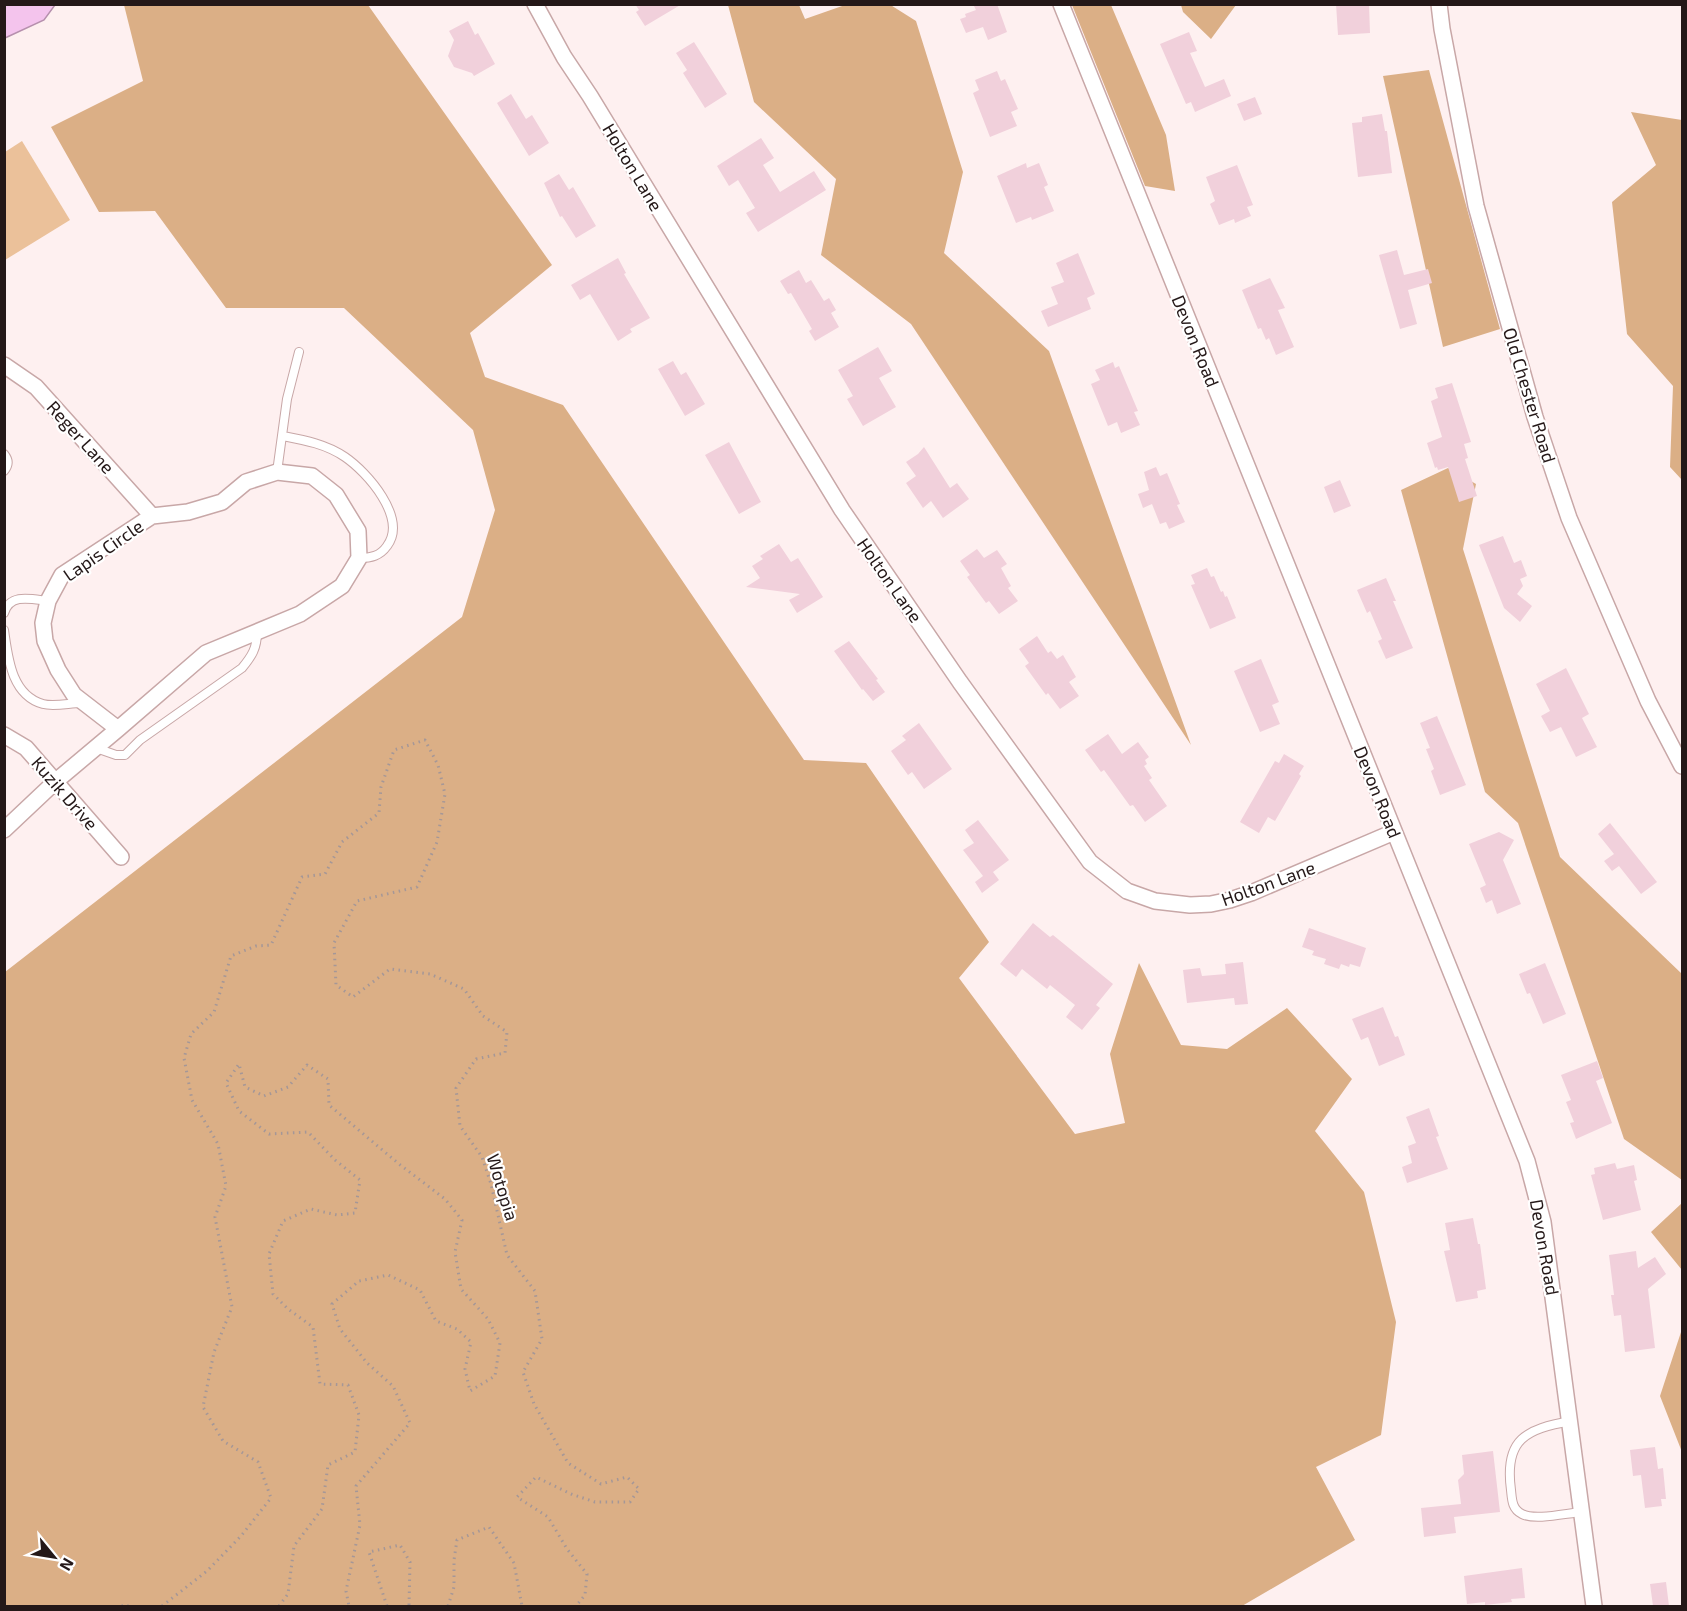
<svg xmlns="http://www.w3.org/2000/svg" width="1687" height="1611" font-family="'Exo 2',sans-serif">
  <style>
    .green { fill: #ebc19a }
    .forest { fill: #dbaf86 }
    .water { fill: #f4c4ed; stroke: #b690ad; stroke-width: 1.5 }
    .building { fill: #f1d0db }
    .lines { fill: none; stroke-linecap: round; stroke-linejoin: round }
    .lane-casing { stroke: #c8a7a7; stroke-width: 10 }
    .street-casing { stroke: #c8a7a7; stroke-width: 18 }
    .path { stroke: #a59797; stroke-width: 3; stroke-dasharray: 1.5 4.5; stroke-linecap: butt }
    .lane { stroke: #fff; stroke-width: 8 }
    .street { stroke: #fff; stroke-width: 15 }
    .labels { text-anchor: middle; dominant-baseline: central; stroke-width: 4.5; stroke-linejoin: round; paint-order: stroke }
    .street-label { font-size: 18px; fill: #241818; stroke: #fff }
  </style>
  <rect width="100%" height="100%" fill="#fef0f0"/>
  <path class="green" d="M22 141 70 220 5 260V152Z"/>
  <path class="forest" d="M124 5H368L552 265 470 333 485 377 563 405 804 760 866 763 989 942 959 978 1075 1134 1125 1123 1110 1054 1139 963 1181 1045 1227 1049 1287 1008 1352 1079 1315 1131 1364 1192 1396 1322 1381 1435 1316 1467 1355 1540 1242 1606H5V972L462 617 495 510 473 430 344 308H226L155 211 99 212 51 127 143 81Z
    M728 5H799L805 19 845 5 889 4 916 21 963 172 944 253 1049 351 1191 745 911 324 821 255 836 179 754 102Z
    M1072 5H1111L1166 135 1175 191 1145 186Z
    M1181 5V4L1236 5 1211 39 1183 12Z
    M1429 70 1500 329 1443 347 1383 76Z
    M1631 112 1682 120V480L1670 467 1673 386 1627 334 1612 202 1656 165Z
    M1448 468 1476 484 1463 549 1560 857 1682 974V1180L1624 1139 1518 823 1485 792 1401 490Z
    M1682 1203V1270L1651 1232Z
    M1682 1329V1452L1660 1396Z"/>
  <path class="water" d="M4 5 5 4 55 5 44 20 5 38Z"/>
  <path class="building" d="M635 4H682L645 26 636 12 639 10Z
    M973 4H997L1007 32 988 40 983 27 966 33 960 19 966 17 965 14 976 10Z
    M1336 4H1369L1370 33 1338 35Z
    M468 21 475 35 478 33 495 64 474 76 472 73 454 67 448 56 454 40 449 31Z
    M1189 32 1197 51 1190 53 1205 87 1224 79 1231 96 1195 112 1191 102 1186 104 1160 44Z
    M694 42 727 94 705 108 683 73 687 70 676 53Z
    M997 71 1001 81 1005 79 1018 109 1011 112 1017 126 990 137 973 93 979 90 975 80Z
    M511 94 526 119 532 115 549 143 529 156 497 103Z
    M1255 97 1262 114 1244 121 1237 104Z
    M1382 114 1385 131H1387L1392 173 1358 177 1352 123 1362 122V117Z
    M761 138 774 158 763 165 780 192 814 171 826 190 758 232 746 213 755 208 738 180 729 186 717 166Z
    M1026 163 1027 168 1039 163 1048 185 1044 187 1054 211 1032 220 1031 217 1016 223 997 176Z
    M1237 165 1253 205 1247 207 1251 216 1235 223 1234 219 1219 225 1210 204 1215 201 1206 177Z
    M559 174 569 190 573 187 596 226 576 238 562 216 560 217 544 183Z
    M1397 250 1404 275 1428 269 1432 283 1408 290 1417 324 1400 329 1379 255Z
    M1078 253 1095 294 1087 298 1091 309 1048 327 1041 311 1058 304 1051 287 1064 282 1056 263Z
    M618 258 626 273 624 274 650 318 630 329 632 332 618 341 590 294 580 300 571 285Z
    M799 270 806 283 811 280 824 301 829 298 836 310 831 313 839 327 815 341 809 331 812 329 791 293 788 294 780 281Z
    M1270 278 1285 308 1278 310 1294 347 1276 355 1269 338 1266 340 1261 328 1258 329 1242 290Z
    M878 347 892 371 879 378 896 407 863 426 847 399 853 396 838 370Z
    M673 361 681 375 686 372 705 404 685 416 658 369Z
    M1113 362 1115 368 1119 366 1138 411 1134 412 1140 425 1121 433 1117 422 1108 426 1091 384 1100 380 1095 370Z
    M1452 383 1471 442 1464 444 1468 458 1465 459 1477 496 1459 502 1448 467 1438 470 1437 467 1435 468 1427 443 1442 437 1431 401 1438 398 1435 388Z
    M729 442 761 502 739 514 705 455Z
    M924 447 950 488 957 483 969 499 943 518 931 501 923 508 906 483 916 476 906 462 918 454Z
    M1156 467 1160 476 1167 473 1180 504 1177 505 1185 522 1169 529 1166 522 1160 524 1152 504 1143 508 1138 494 1149 490 1144 472Z
    M1340 480 1351 506 1334 513 1324 487Z
    M1503 536 1514 563 1521 560 1527 576 1520 579 1523 586 1517 594 1532 606 1520 622 1504 608 1479 545Z
    M779 544 791 562 798 558 823 597 797 613 789 600 800 594 746 587 760 578 752 566 763 559 760 556Z
    M977 549 984 558 997 550 1007 564 1001 568 1011 586 1008 588 1018 601 999 614 989 601 986 603 967 577 970 575 960 561Z
    M1207 568 1211 577 1214 576 1221 592 1223 591 1225 597 1227 596 1236 618 1210 629 1191 585 1195 584 1191 575Z
    M1386 578 1396 601H1393L1413 648 1386 659 1378 641 1382 639 1370 611 1367 613 1357 590Z
    M1037 636 1048 653 1051 651 1057 659 1063 655 1076 677 1069 682 1079 696 1060 709 1048 693 1046 695 1025 666 1029 663 1019 649Z
    M849 641 878 679 876 680 885 692 873 701 863 689 862 690 834 651Z
    M1261 659 1279 702 1272 705 1280 724 1260 732 1234 671Z
    M1566 668 1589 714 1582 718 1597 747 1576 757 1561 727 1550 732 1541 716 1550 711 1536 684Z
    M1437 716 1466 785 1440 795 1431 771 1434 769 1426 749 1430 748 1420 723Z
    M919 723 952 769 924 789 912 772 908 775 891 751 906 740 902 736Z
    M1108 734 1122 754 1138 742 1149 757 1145 760 1147 764 1144 766 1152 778 1149 780 1167 806 1145 822 1133 805 1130 806 1104 770 1101 772 1085 750Z
    M1284 754 1304 766 1299 774 1301 776 1275 821 1268 817 1259 833 1240 822 1275 761 1279 763Z
    M978 820 1009 860 993 872 999 880 982 893 975 882 983 876 963 850 974 843 965 830Z
    M1610 823 1657 882 1641 894 1619 866 1612 871 1604 861 1614 854 1598 834Z
    M1499 832 1514 840 1503 860 1521 904 1497 914 1492 900 1486 903 1480 888 1486 885 1469 844Z
    M1033 923 1050 937 1053 935 1113 984 1096 1005 1100 1008 1082 1030 1066 1017 1075 1005 1050 985 1047 989 1022 969 1016 977 1000 964Z
    M1309 928 1366 948 1360 967 1350 964 1349 967 1341 964 1339 969 1324 964 1326 959 1312 955 1314 951 1302 947Z
    M1243 962 1248 1004 1235 1005 1234 998 1187 1003 1183 970 1200 968 1202 976 1226 974 1225 964Z
    M1545 963 1566 1014 1543 1024 1530 993 1527 994 1519 974Z
    M1383 1007 1395 1037 1398 1036 1405 1055 1379 1066 1368 1037 1361 1040 1352 1019Z
    M1597 1061 1603 1078 1596 1081 1612 1123 1576 1139 1570 1123 1574 1122 1566 1102 1571 1100 1561 1075Z
    M1429 1108 1439 1136 1436 1137 1448 1169 1407 1183 1402 1167 1412 1163 1408 1146 1416 1143 1406 1117Z
    M1615 1163 1617 1169 1634 1165 1637 1180 1634 1181 1641 1210 1603 1220 1591 1175 1595 1174 1594 1168Z
    M1473 1218 1478 1244H1480L1486 1289 1477 1291 1478 1298 1456 1302 1444 1251 1450 1250 1445 1223Z
    M1636 1251 1638 1268 1655 1257 1666 1274 1648 1289 1655 1348 1625 1352 1621 1315 1614 1316 1611 1295H1614L1609 1255Z
    M1655 1447 1658 1469 1663 1468 1666 1499H1661L1662 1506 1645 1508 1641 1475 1633 1476 1630 1450Z
    M1493 1451 1500 1512 1454 1517 1456 1533 1424 1537 1421 1508 1461 1504 1458 1480 1464 1474 1462 1455Z
    M1522 1568 1525 1598 1511 1599 1512 1602 1485 1605V1602L1467 1604 1464 1576Z
    M1666 1582 1669 1606H1653L1650 1584Z"/>
  <g class="lines">
    <defs>
      <path id="lane" d="M283 436C304 440 326 444 345 457 367 472 408 518 387 546 380 556 371 558 359 558
        M4 454C9 460 9 465 4 471
        M277 472 287 399 299 352
        M4 613C10 593 31 599 48 601
        M4 630C8 657 11 695 43 704 54 707 70 703 81 703
        M96 748 116 755H125L140 740 242 668C252 656 257 648 257 632
        M1571 1421C1526 1429 1504 1439 1511 1490 1512 1500 1512 1509 1522 1514 1535 1521 1567 1513 1582 1512"/>
      <path id="street" d="M535 4 564 57 590 96 842 510 960 682 1090 862 1127 891 1155 901 1190 905 1211 904 1230 900 1251 893 1394 832
        M1061 4 1527 1161 1543 1222 1594 1606
        M1439 4 1442 29 1476 206 1535 417 1569 518 1648 701 1682 766
        M4 365 36 387 152 516
        M4 735 26 748 121 857
        M4 830 56 781 118 729 206 653 300 614 342 586 359 558 358 531 336 495 312 476 277 472 246 482 222 502 188 512 152 516 62 575 48 601 43 623 45 641 58 670 74 695 118 729"/>
    </defs>
    <use href="#lane" class="lane-casing"/>
    <use href="#street" class="street-casing"/>
    <path class="path" d="M122 1606 125 1604 128 1606
      M162 1606 207 1571 241 1536 271 1498 258 1462 223 1441 203 1407 214 1352 232 1307 215 1217 226 1186 218 1144 192 1100 184 1058 191 1034 214 1012 231 956 256 946 271 945 302 877 325 874 342 842 379 813 381 787 394 750 425 740 438 765 445 794 437 842 417 887 357 901 334 943 336 985 353 997 390 969 430 974 464 989 483 1016 507 1032 505 1053 476 1059 456 1088 460 1126 482 1157 491 1184 507 1255 535 1291 542 1339 523 1372 534 1404 568 1463 601 1484 627 1477 639 1489 630 1502H595L571 1494 536 1477 517 1497 548 1517 567 1549 587 1574 585 1595 576 1606
      M279 1606 288 1594 294 1546 322 1509 328 1465 355 1452 359 1415 348 1385 320 1384 313 1327 288 1309 273 1294 269 1254 283 1221 311 1209 337 1215 355 1213 360 1180 335 1160 308 1132 269 1134 239 1111 226 1083 239 1064 245 1087 264 1096 288 1087 307 1065 328 1079 329 1105 399 1164 445 1199 462 1220 455 1252 461 1289 488 1319 500 1343 495 1376 470 1391 465 1369 471 1342 457 1329 436 1321 420 1290 388 1275 359 1281 332 1304 340 1329 367 1363 393 1386 410 1423 356 1486 360 1525 346 1591 349 1606
      M387 1606 369 1552 400 1545 410 1562 409 1606
      M448 1606 454 1587V1560L457 1540 489 1527 514 1563 522 1606"/>
    <use href="#lane" class="lane"/>
    <use href="#street" class="street"/>
  </g>
  <g class="labels">
    <g class="street-label">
      <text transform="translate(633 167) rotate(59)">Holton Lane</text>
      <text transform="translate(1196 341) rotate(68)">Devon Road</text>
      <text transform="translate(1530 395) rotate(73)">Old Chester Road</text>
      <text transform="translate(81 437) rotate(48)">Reger Lane</text>
      <text transform="translate(103 550) rotate(-35)">Lapis Circle</text>
      <text transform="translate(890 580) rotate(55)">Holton Lane</text>
      <text transform="translate(1378 792) rotate(68)">Devon Road</text>
      <text transform="translate(65 793) rotate(49)">Kuzik Drive</text>
      <text transform="translate(1268 883) rotate(-20)">Holton Lane</text>
      <text transform="translate(503 1187) rotate(73)">Wotopia</text>
      <text transform="translate(1545 1247) rotate(80)">Devon Road</text>
    </g>
  </g>
  <rect width="1687" height="1611" fill="none" stroke="#241818" stroke-width="12"/>
  <g transform="translate(54 1557) rotate(120)" stroke="#ffffff" stroke-width="4.5" paint-order="stroke">
  <path d="M0-4.5L10 22L0 15L-10 22Z" fill="#241818"/>
  <text y="-9" font-size="16" font-weight="bold" text-anchor="middle" fill="#241818">N</text>
  </g>
</svg>
